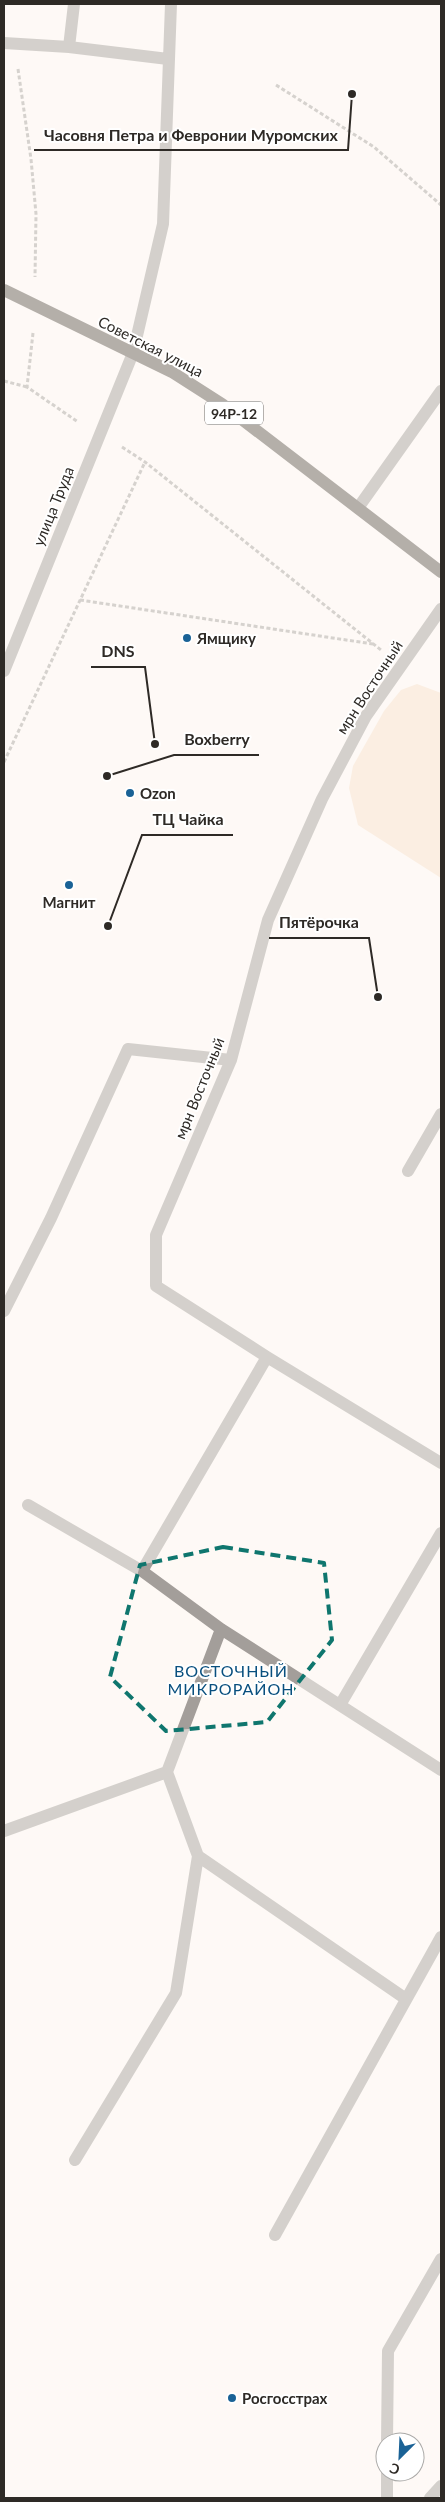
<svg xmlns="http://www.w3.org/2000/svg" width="445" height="2502" font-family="Lato,sans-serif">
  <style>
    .green { fill: #f8e0cb }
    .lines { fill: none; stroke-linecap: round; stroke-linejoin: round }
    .path { stroke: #a6a29e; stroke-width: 3; stroke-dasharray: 4 2.5; stroke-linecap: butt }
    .minor { stroke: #a39e9a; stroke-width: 12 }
    .major { stroke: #5c544d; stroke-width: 12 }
    .marked { fill: none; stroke: #0f766e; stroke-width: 4; stroke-dasharray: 10 6; stroke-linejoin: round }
    .poi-dot { fill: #1a6296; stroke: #fff; stroke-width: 2 }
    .labels { text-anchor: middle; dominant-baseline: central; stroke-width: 4; stroke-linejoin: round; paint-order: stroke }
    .shield { fill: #fff; stroke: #6d6a67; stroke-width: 1 }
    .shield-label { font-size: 14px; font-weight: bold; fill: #2e2a26 }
    .street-label { font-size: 15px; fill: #2e2a26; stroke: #fff }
    .poi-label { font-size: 15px; font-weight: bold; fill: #2e2a26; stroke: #fff; text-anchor: start }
    .neighbourhood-label { font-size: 16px; letter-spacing: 1px; fill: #094f7e; stroke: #fff }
    .leader { fill: none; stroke: #2e2a26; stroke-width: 2 }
    .callout-dot { fill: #2e2a26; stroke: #fff; stroke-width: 2 }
    .callout-label { font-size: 16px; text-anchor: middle; font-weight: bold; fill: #2e2a26; stroke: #fff; stroke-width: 4; stroke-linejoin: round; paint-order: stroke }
  </style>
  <rect width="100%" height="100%" fill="#fef9f5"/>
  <path class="green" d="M417 684 441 693V878L358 825 349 788 353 766 384 711 401 690Z"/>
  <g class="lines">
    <path class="path" d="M18 69 31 159 36 214 35 277
      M276 85 374 147 441 205
      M33 333 27 387 78 422
      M4 381 27 387
      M122 447 145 462 381 650
      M80 600 373 644
      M4 762 145 462"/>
    <path class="minor" d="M4 43 69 47 168 59
      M69 47 74 4
      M358 508 441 391
      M441 609 366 716 322 799 268 920 231 1060 156 1235V1286L267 1357 441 1463
      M4 671 133 353 163 224 171 4
      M408 1171 441 1114
      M4 1311 51 1218 128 1049 231 1060
      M267 1357 142 1571 221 1629 441 1770
      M28 1505 142 1571
      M221 1629 167 1772 198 1856 406 1999
      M340 1705 441 1533
      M4 1831 167 1772
      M75 2160 176 1993 198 1856
      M275 2235 441 1937
      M387 2442 388 2351 441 2259
      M387 2498V2472
      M430 2498 441 2486"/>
    <path class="major" d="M4 290 172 372 222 404 441 572"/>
  </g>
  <path d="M0 0H445V2502H0ZM223 1547 324 1563 332 1640 267 1722 166 1731 110 1677 140 1565Z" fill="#fef9f5" fill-opacity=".55" fill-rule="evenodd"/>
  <path class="marked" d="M223 1547 324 1563 332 1640 267 1722 166 1731 110 1677 140 1565Z"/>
  <g class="poi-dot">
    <circle cx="187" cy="638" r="5"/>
    <circle cx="130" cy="793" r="5"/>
    <circle cx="69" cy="885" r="5"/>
    <circle cx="232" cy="2398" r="5"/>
  </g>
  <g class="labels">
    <rect class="shield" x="205" y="401.5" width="58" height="23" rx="4"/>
    <g class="shield-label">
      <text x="234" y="413">94Р-12</text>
    </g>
    <g class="street-label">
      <text transform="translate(151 346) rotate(27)">Советская улица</text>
      <text transform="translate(53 506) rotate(-68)">улица Труда</text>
      <text transform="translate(369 687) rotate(-57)">мрн Восточный</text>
      <text transform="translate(199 1088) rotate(-68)">мрн Восточный</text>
    </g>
    <g class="poi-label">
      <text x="197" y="638">Ямщику</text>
      <text x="140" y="793">Ozon</text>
      <text x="69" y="902" text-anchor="middle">Магнит</text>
      <text x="242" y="2398">Росгосстрах</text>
    </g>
    <g class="neighbourhood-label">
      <text x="231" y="1670">ВОСТОЧНЫЙ<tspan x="231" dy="18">МИКРОРАЙОН</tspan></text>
    </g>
  </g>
  <path class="leader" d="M352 94L348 150H34M155 744L145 667H91M107 776L174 755H259M108 926L142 835H233M378 997L369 938H269"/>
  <g class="callout-dot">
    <circle cx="352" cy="94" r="5"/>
    <circle cx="155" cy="744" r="5"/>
    <circle cx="107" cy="776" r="5"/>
    <circle cx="108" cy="926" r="5"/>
    <circle cx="378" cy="997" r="5"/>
  </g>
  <g class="callout-label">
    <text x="191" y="141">Часовня Петра и Февронии Муромских</text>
    <text x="118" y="657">DNS</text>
    <text x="217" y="745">Boxberry</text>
    <text x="188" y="825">ТЦ Чайка</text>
    <text x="319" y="928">Пятёрочка</text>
  </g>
  <rect width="445" height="2502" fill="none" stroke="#2e2a26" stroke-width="10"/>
  <g transform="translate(400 2457) rotate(204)"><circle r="24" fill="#ffffff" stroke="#abaaa8"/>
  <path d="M0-4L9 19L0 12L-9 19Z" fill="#1a6296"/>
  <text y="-8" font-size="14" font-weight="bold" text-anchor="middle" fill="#2e2a26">С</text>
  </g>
</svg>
